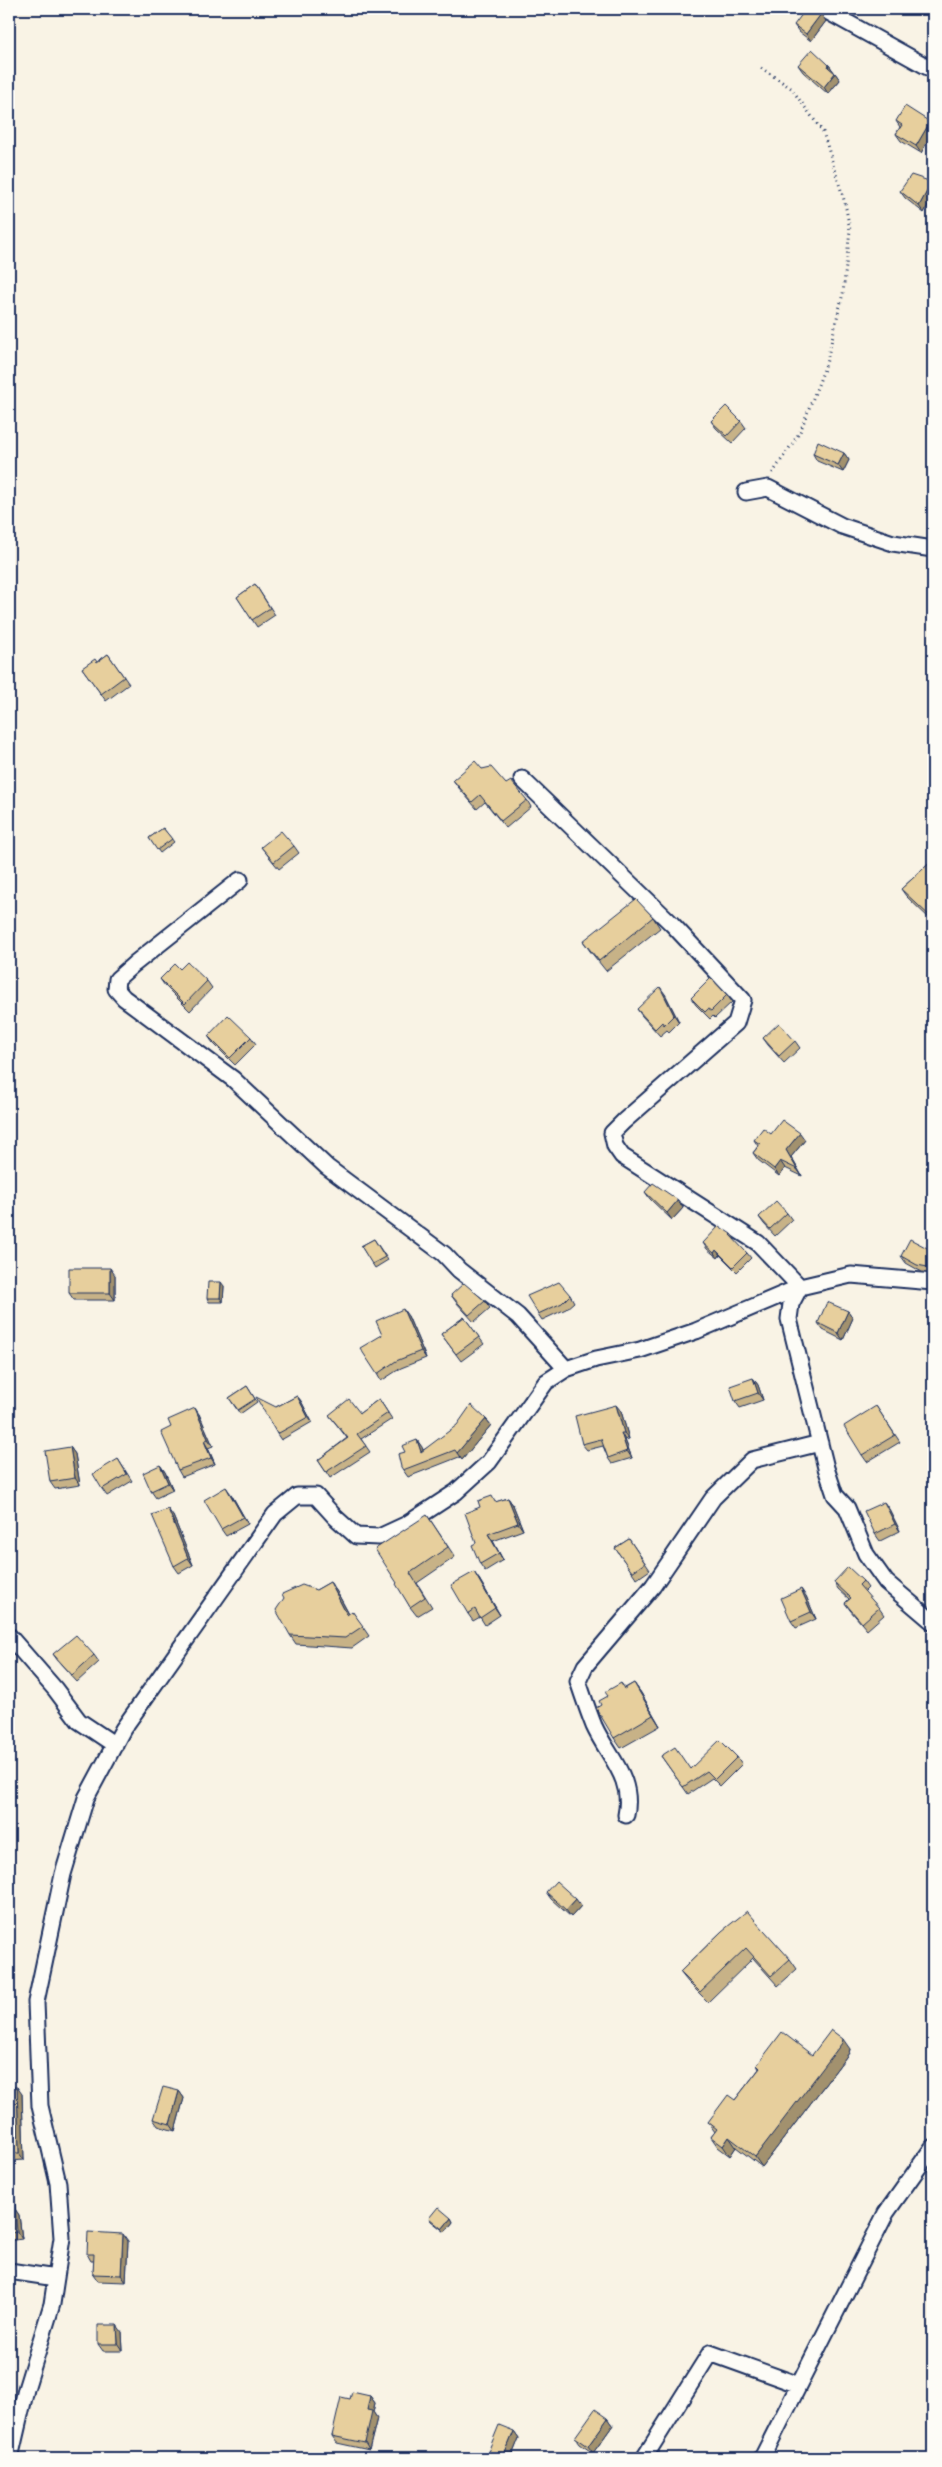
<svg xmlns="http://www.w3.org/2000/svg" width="942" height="2467" font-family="Pangolin,sans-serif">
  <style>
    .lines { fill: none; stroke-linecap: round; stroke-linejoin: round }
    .street-casing { stroke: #1b2f5e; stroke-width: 19 }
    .path { stroke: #1b2f5e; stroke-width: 3; stroke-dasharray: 1 4; stroke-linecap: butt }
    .street { stroke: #fdfcf7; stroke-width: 15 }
    .wall { fill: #c7b287; stroke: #1b2f5e }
    .shaded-wall { fill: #a2916e; stroke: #1b2f5e }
    .building { fill: #e7cf9d; stroke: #1b2f5e }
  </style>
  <rect width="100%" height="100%" fill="#f9f3e5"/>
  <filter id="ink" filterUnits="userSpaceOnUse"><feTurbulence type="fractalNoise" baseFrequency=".02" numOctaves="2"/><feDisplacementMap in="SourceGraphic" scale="10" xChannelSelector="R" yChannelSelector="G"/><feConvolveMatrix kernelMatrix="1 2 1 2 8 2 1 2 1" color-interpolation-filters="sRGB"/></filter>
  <g filter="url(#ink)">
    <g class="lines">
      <defs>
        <path id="street" d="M823 9 933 70
          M746 492 768 488 842 526 893 543 933 549
          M522 779 672 924 743 1000 736 1023 624 1121 612 1133 615 1146 622 1156 758 1243 800 1287 791 1304 789 1319 826 1468 835 1495 847 1508 866 1554 886 1582 933 1622
          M240 880 134 964 117 979 116 989 124 998 233 1079 327 1167 444 1254 459 1270 518 1316 566 1369
          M9 1636 55 1689 79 1721 115 1745
          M626 1815C634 1778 608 1757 594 1726 588 1711 583 1696 578 1681L585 1666 653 1586 713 1498 752 1460 820 1443
          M9 2271 56 2278
          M10 2458 26 2389 52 2304 62 2238 58 2183 40 2106 36 2002 63 1874 86 1798 123 1729 275 1514 297 1496H316L335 1517 356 1536 379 1537 407 1524 456 1492 489 1462 546 1382 566 1369 596 1359 640 1350 696 1331 800 1287 851 1275 933 1282
          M644 2458 710 2353 799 2385
          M762 2458 886 2213 933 2147"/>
      </defs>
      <use href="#street" class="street-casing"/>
      <path class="path" d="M761 68 791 88 823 132 845 203 850 230 843 293 826 364 800 432 772 474"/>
      <use href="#street" class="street"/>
    </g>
    <path class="wall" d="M826 21 811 41 799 32 794 25Z
      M798 65H829L840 80 828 94 803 72Z
      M896 121 930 122 933 126V132L921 153 901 141 896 134 900 127Z
      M933 184V196L924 213 905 198 900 191Z
      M711 421H741L746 428 732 443 716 428Z
      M844 453 849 460 843 472 817 461 813 454Z
      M255 584 275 615 257 627 237 597Z
      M108 654 129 684 106 701 82 668 97 662Z
      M482 769 506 784 527 800 531 807 506 828 485 802 477 809 458 787 453 780Z
      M163 828 174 842 160 853 149 838Z
      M294 846 299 853 279 869 261 847Z
      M933 860V922L906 896 901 889Z
      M653 917 660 928 606 971 590 951 583 941Z
      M180 969 207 981 212 988 190 1011 165 986 160 979Z
      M665 994 679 1022 669 1032 667 1030 660 1036 642 1016 637 1009Z
      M727 995 732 1002 715 1018 713 1016 710 1019 696 1005 691 998Z
      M208 1036 251 1037 256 1044 235 1065 213 1043Z
      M763 1038 795 1041 800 1048 784 1063 768 1045Z
      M771 1134 805 1140 791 1157 802 1176 785 1168 779 1176 758 1160 753 1153 758 1146 754 1140Z
      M645 1192 683 1208 672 1220 650 1199Z
      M787 1213 792 1220 775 1236 764 1224 759 1217Z
      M731 1234 735 1239 734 1240 747 1253 751 1258 737 1272 720 1255 718 1258 707 1249 703 1243Z
      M374 1239 388 1260 375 1268 361 1246Z
      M933 1251V1274L922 1272 906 1263 901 1256Z
      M115 1275V1300H74L69 1293Z
      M224 1286 223 1302H209L207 1298Z
      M451 1295 485 1301 490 1308 474 1322 456 1302Z
      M570 1295 574 1302 566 1309 542 1320 538 1314Z
      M848 1311 853 1318 843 1340 823 1330 818 1323Z
      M408 1316 426 1358 401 1368 381 1381 377 1374 382 1335Z
      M464 1317 484 1344 461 1361 441 1334Z
      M753 1378 758 1385 763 1400 740 1408 735 1401Z
      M247 1386 257 1402 240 1414 229 1398Z
      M297 1396 301 1401 312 1422 281 1440 277 1434 276 1407Z
      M379 1399 392 1419 361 1439 370 1452 330 1478 318 1460 347 1438 329 1415 360 1413Z
      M876 1406 900 1442 867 1462 862 1455Z
      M621 1411 629 1439 625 1440 632 1458 612 1464 608 1458 603 1446 587 1450 582 1444Z
      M199 1414 213 1446 208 1448 215 1464 182 1477 178 1470Z
      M486 1419 491 1425 462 1460 459 1457 408 1477 403 1470 405 1452 417 1440 423 1450Z
      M70 1447 75 1454 80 1485 55 1489 50 1482Z
      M118 1459 132 1481 107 1496 102 1489Z
      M160 1465 165 1472 173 1490 156 1498 151 1491Z
      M231 1494 248 1524 226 1536 221 1529Z
      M508 1498 513 1505 523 1530 493 1541 503 1560 485 1571 480 1564 476 1543 496 1502Z
      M889 1509 900 1531 880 1541 875 1534Z
      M427 1515 455 1557 417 1583 432 1607 417 1616 410 1607 397 1583Z
      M173 1516 193 1565 179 1573 174 1566Z
      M629 1539 650 1570 637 1579 615 1548Z
      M479 1579 500 1615 485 1625 480 1617 473 1621 468 1614Z
      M863 1581 868 1588 864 1592 879 1608 884 1615 867 1630 850 1610 845 1603 849 1599 838 1589 834 1582Z
      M330 1582 337 1592 349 1614 352 1611 369 1636 352 1648 296 1644 290 1635 316 1590Z
      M806 1596 816 1619 796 1628 791 1621Z
      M53 1654 94 1655 99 1662 77 1682 58 1661Z
      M621 1683 625 1688 634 1683 641 1693 660 1726 621 1748 614 1738 608 1696Z
      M661 1756 690 1769 737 1757 742 1764 720 1786 712 1778 688 1794Z
      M546 1892 581 1906 571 1917 551 1899Z
      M722 1931 790 1959 797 1969 778 1986 753 1958 708 2002 688 1982 680 1972Z
      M850 2049 849 2053 762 2167 736 2147 730 2156 718 2147 711 2137 715 2132 708 2122 735 2100 759 2069 757 2065 812 2055Z
      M9 2087 22 2094 24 2160 9 2161Z
      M179 2091 184 2098 175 2131 158 2126 153 2119Z
      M9 2165 13 2170 15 2209 19 2215 22 2239 9 2241Z
      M429 2218H451L453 2222 445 2232 431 2221Z
      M128 2241 126 2282 98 2281 93 2274 94 2261H91L87 2254Z
      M122 2332 123 2351H103L98 2344Z
      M370 2396 375 2403 373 2412 377 2418 369 2450 337 2443 332 2436 350 2399Z
      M608 2418 613 2425 593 2453 580 2444 575 2437Z
      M514 2431 519 2438 511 2458H492L488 2452Z"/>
    <path class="shaded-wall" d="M821 14 826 21 811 41 806 34Z
      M829 65 834 72 832 74 828 67Z
      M835 73 840 80 828 94 824 87Z
      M930 122 933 126V132L921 153 916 146Z
      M932 182 933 184V196L924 213 919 206Z
      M844 453 849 460 843 472 838 465Z
      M660 987 665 994 679 1022 674 1015Z
      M800 1133 805 1140 791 1157 802 1176 797 1169 786 1150Z
      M780 1161 785 1168 779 1176 774 1169Z
      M678 1200 683 1208 672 1220 667 1213Z
      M716 1250 720 1255 718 1258 714 1253Z
      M110 1268 115 1275V1300L110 1293Z
      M221 1282 224 1286 223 1302 220 1298Z
      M403 1309 408 1316 426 1358 421 1351Z
      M848 1311 853 1318 843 1340 838 1333Z
      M753 1378 758 1385 763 1400 758 1393Z
      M297 1396 301 1401 312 1422 308 1417Z
      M616 1405 621 1411 629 1439 624 1433Z
      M195 1408 199 1414 213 1446 208 1439Z
      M486 1419 491 1425 462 1460 457 1453Z
      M621 1433 625 1440 632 1458 627 1451Z
      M417 1440 422 1447 426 1459 421 1452Z
      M204 1441 208 1448 215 1464 211 1458Z
      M70 1447 75 1454 80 1485 75 1478Z
      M160 1465 165 1472 173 1490 168 1483Z
      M226 1487 231 1494 248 1524 243 1517Z
      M508 1498 513 1505 523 1530 518 1523Z
      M884 1502 889 1509 900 1531 895 1524Z
      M168 1509 173 1516 193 1565 188 1558Z
      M488 1534 493 1541 503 1560 499 1553Z
      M474 1572 479 1579 500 1615 495 1608Z
      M330 1582 337 1592 354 1624 347 1615Z
      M801 1589 806 1596 816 1619 811 1612Z
      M634 1683 641 1693 660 1726 653 1715Z
      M576 1899 581 1906 571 1917 566 1910Z
      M843 2039 850 2049 849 2053 762 2167 755 2157Z
      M17 2087 22 2094 24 2160 19 2153Z
      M179 2091 184 2098 175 2131 170 2124Z
      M729 2137 736 2147 730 2156 723 2146Z
      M9 2165 13 2170 15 2209 19 2215 22 2239 17 2232 11 2208 9 2178Z
      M451 2218 453 2222 445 2232 442 2229Z
      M123 2234 128 2241 126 2282 121 2275Z
      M117 2325 122 2332 123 2351 118 2344Z
      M370 2396 375 2403 373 2412 377 2418 369 2450 365 2443 367 2410Z
      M608 2418 613 2425 593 2453 588 2446Z
      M514 2431 519 2438 511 2458H503Z"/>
    <path class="building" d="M806 9H812L821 14 806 34 794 25Z
      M812 49 829 65 828 67 835 73 824 87 798 65Z
      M905 106 930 122 916 146 896 134 902 125 896 121Z
      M911 175 932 182 919 206 900 191Z
      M726 406 741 421 727 436 711 421Z
      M818 441 844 453 838 465 813 454Z
      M255 584 270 608 252 620 237 597Z
      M108 654 124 677 101 694 82 668 95 659 97 662Z
      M475 761 482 769 491 767 506 784 511 781 527 800 501 821 480 795 472 802 453 780Z
      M163 828 172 839 157 850 149 838Z
      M281 831 294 846 274 862 261 847Z
      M933 860V919L901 889Z
      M636 899 653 917 599 961 583 941Z
      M187 962 207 981 185 1004 160 979 175 964 180 969Z
      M711 978 727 995 711 1011 708 1009 705 1012 691 998Z
      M660 987 674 1015 664 1025 662 1022 655 1029 637 1009Z
      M933 989V998L929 994Z
      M228 1015 251 1037 230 1058 208 1036Z
      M779 1023 795 1041 779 1056 763 1038Z
      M782 1120 800 1133 786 1150 797 1169 780 1161 774 1169 753 1153 760 1144 754 1140 763 1128 771 1134Z
      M653 1183 678 1200 667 1213 645 1192Z
      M776 1201 787 1213 770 1229 759 1217Z
      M719 1226 731 1234 730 1235 747 1253 733 1267 716 1250 714 1253 703 1243Z
      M374 1239 385 1257 372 1264 361 1246Z
      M910 1239 933 1251V1268L917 1265 901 1256Z
      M69 1268H110V1293H69Z
      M208 1282H221L220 1298H207Z
      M559 1282 570 1295 562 1303 538 1314 527 1296Z
      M464 1283 485 1301 469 1315 451 1295Z
      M827 1302 848 1311 838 1333 818 1323Z
      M403 1309 421 1351 396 1361 377 1374 360 1348 382 1335 376 1321Z
      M464 1317 479 1337 456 1354 441 1334Z
      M753 1378 758 1393 735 1401 730 1386Z
      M247 1386 255 1399 238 1410 229 1398Z
      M297 1396 308 1417 277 1434 256 1397 276 1407Z
      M349 1399 360 1413 379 1399 388 1413 357 1434 366 1446 326 1472 318 1460 348 1438 329 1415Z
      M471 1405 486 1419 457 1453 455 1450 403 1470 401 1467 398 1454 405 1452 402 1446 417 1440 421 1452 457 1425Z
      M616 1405 624 1433H621L627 1451 608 1458 601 1439 582 1444 575 1416Z
      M876 1406 895 1435 862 1455 844 1426Z
      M195 1408 208 1439 204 1441 211 1458 178 1470 161 1432 171 1427 168 1420Z
      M70 1447 75 1478 50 1482 45 1451Z
      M118 1459 127 1474 102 1489 93 1474Z
      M160 1465 168 1483 151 1491 143 1473Z
      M226 1487 243 1517 221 1529 204 1500Z
      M492 1496 495 1502 508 1498 518 1523 488 1534 499 1553 480 1564 472 1545 476 1543 465 1513 480 1507 478 1501Z
      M884 1502 895 1524 875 1534 864 1511Z
      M168 1509 188 1558 174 1566 152 1515Z
      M427 1515 448 1547 410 1573 425 1597 410 1607 396 1584 397 1583 375 1549Z
      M629 1539 645 1563 632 1572 615 1548Z
      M848 1567 863 1581 859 1585 879 1608 862 1623 845 1603 851 1598 834 1582Z
      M474 1572 495 1608 480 1618 475 1609 468 1614 451 1585Z
      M330 1582 347 1615 352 1611 363 1626 345 1638 290 1635 276 1610 284 1598 282 1594 302 1585 316 1590Z
      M801 1589 811 1612 791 1621 781 1598Z
      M76 1635 94 1655 72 1675 53 1654Z
      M621 1683 624 1689 634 1683 653 1715 614 1738 596 1708 601 1705 599 1701 608 1696 605 1692Z
      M720 1740 737 1757 715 1779 707 1771 683 1787 661 1756 675 1747 690 1769Z
      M556 1881 576 1899 566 1910 546 1892Z
      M747 1911 790 1959 771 1976 746 1948 700 1992 680 1972 722 1931Z
      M831 2030 843 2039 842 2043 755 2157 729 2137 723 2146 711 2137 717 2129 708 2122 728 2095 735 2100 760 2068 757 2065 782 2032 812 2055Z
      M9 2087H17L19 2153H9Z
      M163 2087 179 2091 170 2124 153 2119Z
      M9 2178 11 2208H15L17 2232 9 2233Z
      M438 2207 451 2218 442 2229 429 2218Z
      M88 2232 123 2234 121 2275 93 2274 94 2254H87Z
      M98 2325H117L118 2344H98Z
      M352 2392 370 2396 367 2410 372 2411 365 2443 332 2436 341 2397 350 2399Z
      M595 2409 608 2418 588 2446 575 2437Z
      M499 2425 514 2431 503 2458 488 2452Z"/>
  </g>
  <rect width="942" height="2467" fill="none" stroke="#fdfcf7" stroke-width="30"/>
  <rect x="15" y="15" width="912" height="2437" fill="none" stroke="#1b2f5e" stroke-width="2" filter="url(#ink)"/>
</svg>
